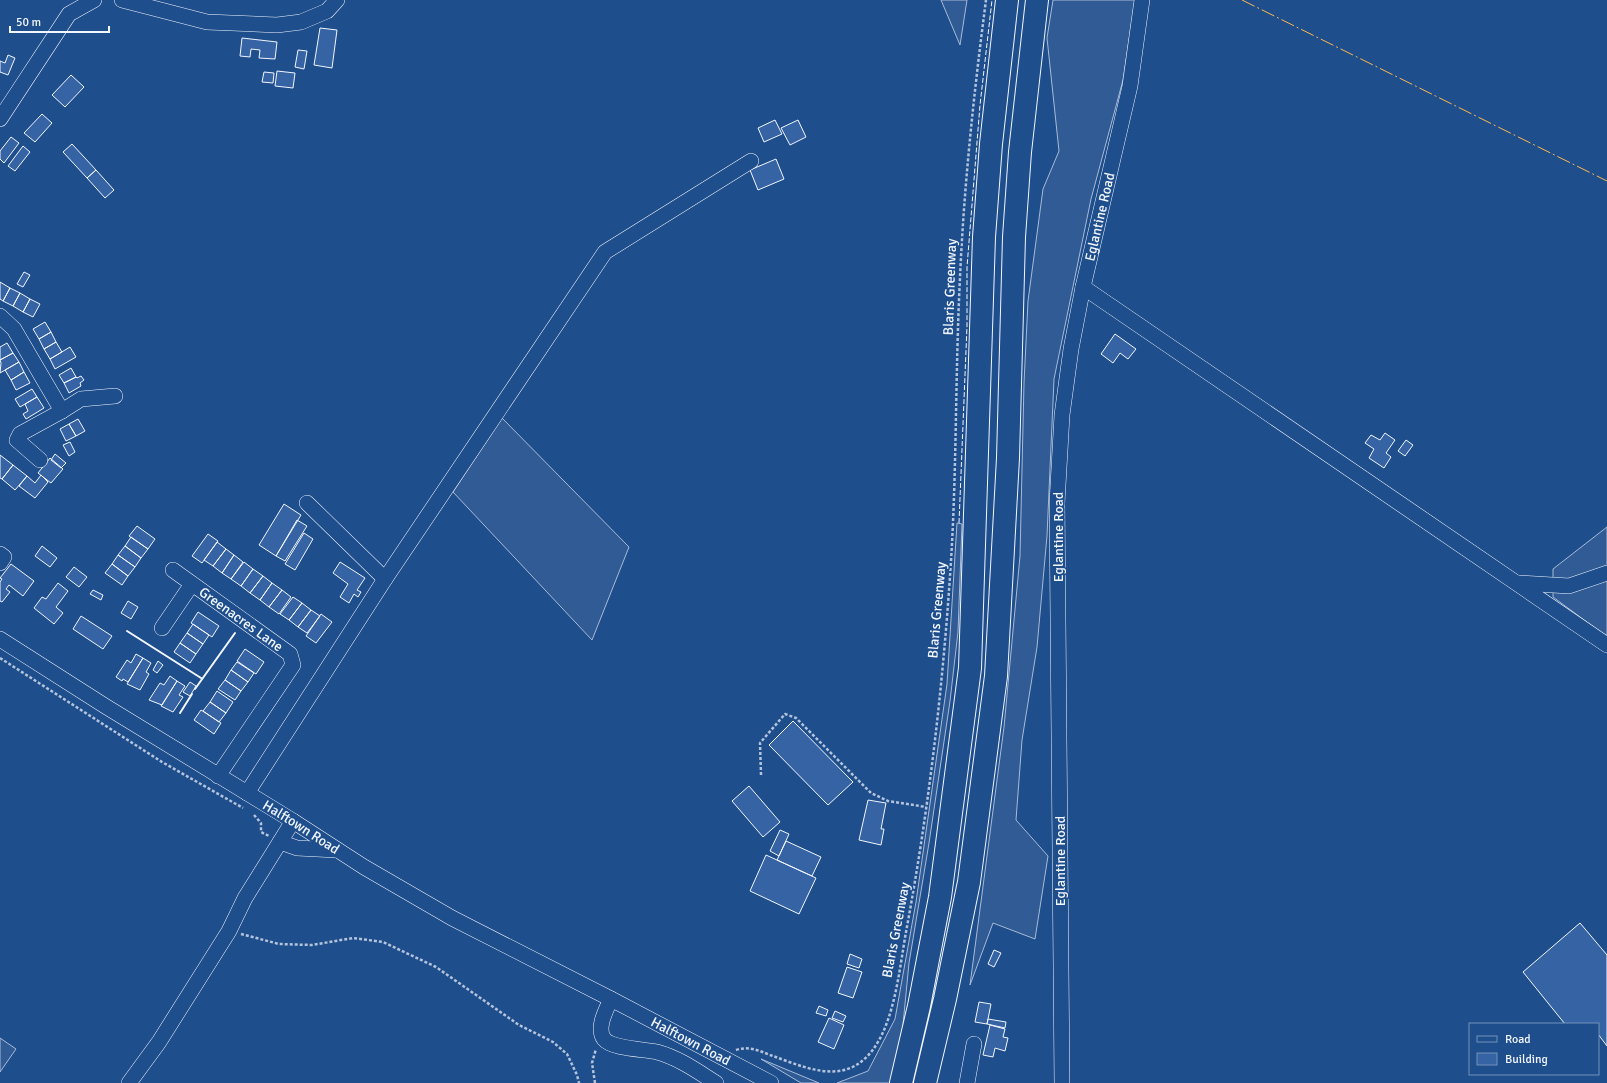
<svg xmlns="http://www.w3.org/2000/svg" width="1607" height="1083" font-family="Signika,sans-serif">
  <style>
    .built { fill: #305b95; stroke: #a8bbd7 }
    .building { fill: #3563a3; stroke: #f2f6ff }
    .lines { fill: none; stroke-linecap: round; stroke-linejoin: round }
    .minor-casing { stroke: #f2f6ff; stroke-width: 16 }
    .highway-casing { stroke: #f2f6ff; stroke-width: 24 }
    .path { stroke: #b3c4dc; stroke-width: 2.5; stroke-dasharray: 3 2; stroke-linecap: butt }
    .minor { stroke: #1f4e8c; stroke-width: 15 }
    .highway { stroke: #1f4e8c; stroke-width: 22 }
    .fence { stroke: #f2f6ff; stroke-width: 1; stroke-dasharray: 5 2; stroke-linecap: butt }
    .wall { stroke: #f2f6ff; stroke-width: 2 }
    .power { stroke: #ffb74d; stroke-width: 1; stroke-dasharray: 14 3 2 3; stroke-linecap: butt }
    .labels { text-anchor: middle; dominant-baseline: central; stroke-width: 3; stroke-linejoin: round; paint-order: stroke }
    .street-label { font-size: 14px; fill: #f2f6ff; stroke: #1f4e8c }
  </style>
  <rect width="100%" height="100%" fill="#1f4e8c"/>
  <path class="built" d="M941 0H967L960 45Z
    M1053 0H1135L1123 80 1091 199 1054 379 1047 536 1037 647 1022 740 1016 820 1048 856 1035 939 993 923 970 985 1004 727 1020 556 1024 383 1028 301 1043 189 1059 151 1047 38Z
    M502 418 629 547 592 640 453 492Z
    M957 523 962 524 958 632 950 701 929 843 909 963 902 1035 890 1083H837L868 1071 895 1019 916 902 947 684Z
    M1607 527V637L1553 597V569Z
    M0 1038 16 1049 0 1072Z
    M761 1059 819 1083H801Z"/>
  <path class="building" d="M320 28 337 30 332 68 314 65Z
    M242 38 277 42 275 59 259 58 260 50 251 49 250 57 240 56Z
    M298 50 307 51 304 69 295 67Z
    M8 55 15 58 8 75 0 72V61L5 63Z
    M277 71 295 73 293 88 275 86Z
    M264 72 274 73 273 83 262 82Z
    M71 75 84 87 65 107 52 95Z
    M42 114 52 123 35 142 24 133Z
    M775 120 782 134 764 142 758 128Z
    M798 120 806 137 790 145 781 128Z
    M11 137 19 143 4 163 0 159V151Z
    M72 144 96 170 87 178 63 152Z
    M23 146 30 152 15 171 8 166Z
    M776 159 784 179 758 190 750 170Z
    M96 170 114 190 105 198 87 178Z
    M24 272 30 275 23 287 17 284Z
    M0 282 10 288 3 301 0 299Z
    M10 288 20 293 13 306 3 301Z
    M20 293 30 299 23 312 13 306Z
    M30 299 40 304 33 317 23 312Z
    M45 322 51 332 39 339 33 329Z
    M51 332 56 342 44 349 39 339Z
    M1115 334 1136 349 1128 359 1120 353 1113 363 1101 354Z
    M56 342 62 352 50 359 44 349Z
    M7 343 13 353 0 360V347Z
    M70 347 76 357 55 369 50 359Z
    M13 353 19 362 0 373 1 363 0 360Z
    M19 362 24 372 11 380 5 370Z
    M71 368 76 377 64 383 59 375Z
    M24 372 30 383 16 390 11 380Z
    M81 376 84 380 80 383 81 386 69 393 64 383 76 377 77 378Z
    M32 389 37 397 20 407 15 399Z
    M37 397 44 408 26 419 23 414 28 411 25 404Z
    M78 419 85 431 76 436 69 424Z
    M69 424 76 436 66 441 60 429Z
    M1385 433 1395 440 1386 453 1391 457 1384 468 1369 458 1374 449 1365 443 1371 435 1380 440Z
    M1406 440 1413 445 1405 456 1398 451Z
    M70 442 75 452 69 456 63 445Z
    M55 454 66 463 61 468 51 460Z
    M0 455 13 465 2 479 0 478Z
    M50 458 63 469 51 483 38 473Z
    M13 465 27 476 15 490 2 479Z
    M41 475 48 482 35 498 19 486 27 476 35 483Z
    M284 504 301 515 276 556 259 545Z
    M297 520 307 526 285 561 276 556Z
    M137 526 155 539 148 549 129 536Z
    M304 533 313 539 295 570 285 564Z
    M208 534 218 541 202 563 192 556Z
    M131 537 148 549 141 558 125 546Z
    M217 542 226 549 213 566 204 560Z
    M42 546 57 558 50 567 35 556Z
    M125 546 141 558 135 567 118 555Z
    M226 549 234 555 222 573 213 566Z
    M118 555 135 567 128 576 112 564Z
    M234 555 243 562 231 579 222 573Z
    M244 562 253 569 241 586 231 579Z
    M340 562 365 578 357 590 361 592 358 597 354 594 349 603 340 597 348 584 333 573Z
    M11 564 34 581 23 596 9 585 6 589 10 592 2 602 0 601V582L2 579 0 578Z
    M112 564 128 576 122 585 105 573Z
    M74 567 87 577 79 587 66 577Z
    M253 569 263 576 250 593 241 586Z
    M263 576 272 583 260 600 250 593Z
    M58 583 68 591 56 607 63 613 54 624 34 608 42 597 46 599Z
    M272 583 282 590 269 607 260 600Z
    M93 590 103 595 101 600 90 594Z
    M282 590 291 597 279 614 269 607Z
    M293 597 302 603 289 620 280 614Z
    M128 601 138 607 131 619 121 613Z
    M302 603 311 610 298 627 289 620Z
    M311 610 320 616 307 633 298 627Z
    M198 612 219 626 212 637 191 623Z
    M321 614 332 622 316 643 306 636Z
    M81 616 112 636 103 649 73 629Z
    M193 624 209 635 203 644 187 633Z
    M187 633 203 644 196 654 180 643Z
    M180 643 196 654 190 663 174 652Z
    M245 649 264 662 256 674 237 661Z
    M136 654 143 658 128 682 123 679 122 681 116 677 127 660 131 663Z
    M143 658 151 663 146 672 149 674 140 690 127 684Z
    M158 661 163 665 157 673 153 670Z
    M237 662 254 673 248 682 231 670Z
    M231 670 248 682 241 691 225 680Z
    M170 676 177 681 162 705 149 700 160 683 164 685Z
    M225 680 241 691 235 700 218 689Z
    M177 681 185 686 179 695 183 697 173 712 161 706Z
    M190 682 196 686 190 696 183 692Z
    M217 691 233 702 226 713 210 702Z
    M210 702 226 713 219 722 203 711Z
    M201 710 221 723 214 734 194 720Z
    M793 721 853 782 828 805 769 745Z
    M749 786 780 822 763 837 732 801Z
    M868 800 886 803 881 829H884L881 845 859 840Z
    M780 830 789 834 779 856 770 851Z
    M786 841 821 857 812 876 777 860Z
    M766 855 816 878 799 914 750 891Z
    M1580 923 1607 955V1046L1598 1034V1024H1565L1523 972Z
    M994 950 1001 953 994 967 988 964Z
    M850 954 862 959 859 968 847 964Z
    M847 967 862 972 853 998 838 993Z
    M979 1002 991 1004 987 1024 975 1022Z
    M819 1006 828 1010 826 1016 816 1013Z
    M835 1011 846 1016 843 1022 832 1018Z
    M829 1018 844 1025 834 1049 818 1042Z
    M988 1019 1006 1022 1005 1028 987 1024Z
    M990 1025 1005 1029 1003 1037 1008 1038 1005 1051 995 1048 993 1057 983 1055Z"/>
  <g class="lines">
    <defs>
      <g id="minor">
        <path d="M122 0 207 22 277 25 301 22 327 11 337 0"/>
        <path d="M0 119 69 14 94 0"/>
        <path d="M1083 287 1607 645"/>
        <path d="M0 316 14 329 62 411 81 399 115 396"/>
        <path d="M40 460 17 440 20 434 62 411"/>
        <path d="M307 503 385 579"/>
        <path d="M0 554 4 557 0 563"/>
        <path id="s1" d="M173 570 290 654 293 665 218 776"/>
        <path d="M1519 583 1569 586 1607 573"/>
        <path d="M162 628 192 584"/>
        <path id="s2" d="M0 639 105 706 293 821 364 867 452 918 611 999 771 1083"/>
        <path d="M247 793 385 579 605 252 751 161"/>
        <path d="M280 842 297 848 336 850"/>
        <path d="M611 999C606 1010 596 1028 604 1039 612 1049 644 1049 657 1052 679 1058 697 1071 716 1083"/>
        <path d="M129 1083 159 1042 229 931 245 898 293 821"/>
        <path d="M967 1083 974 1044"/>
        <path id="s3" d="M1062 1083 1057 503 1062 415 1071 349 1083 287 1130 86 1142 0"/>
      </g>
      <path id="highway" d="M901 1083 919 1006 940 897 970 668 984 237 991 144 1007 0
        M925 1083 945 999 969 882 996 676 1008 458 1014 237 1020 152 1037 0"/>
    </defs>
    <use href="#minor" class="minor-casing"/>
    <use href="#highway" class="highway-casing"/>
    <path class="path" d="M0 658 162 762 243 808
      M761 775 760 743 785 714 796 718 871 793 888 801 926 807
      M254 815 261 823V832L269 836
      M241 934 279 944 312 945 353 938 383 942 436 967 519 1025 553 1042 567 1054 577 1075 579 1083
      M736 1050C748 1046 758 1050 770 1055 799 1065 835 1083 862 1061 894 1036 899 970 906 932 928 814 942 695 950 576 957 477 955 377 960 278 964 185 974 92 986 0
      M595 1083 592 1063 596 1049"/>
    <use href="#minor" class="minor"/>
    <use href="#highway" class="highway"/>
    <path class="fence" d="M959 523 967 326V267L980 105 992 0"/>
    <path class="wall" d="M127 631 201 678
      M195 689 235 633
      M180 713 192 694"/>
    <path class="power" d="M1242 0 1607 181"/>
  </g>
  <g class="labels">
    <g class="street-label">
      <text stroke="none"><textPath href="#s3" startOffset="870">Eglantine Road</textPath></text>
      <text transform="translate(950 287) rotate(-88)">Blaris Greenway</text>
      <text transform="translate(1058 537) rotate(-90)">Eglantine Road</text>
      <text transform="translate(937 610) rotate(-85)">Blaris Greenway</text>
      <text stroke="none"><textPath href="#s1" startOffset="84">Greenacres Lane</textPath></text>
      <text stroke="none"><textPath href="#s2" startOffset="355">Halftown Road</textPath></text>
      <text transform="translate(1060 861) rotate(-90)">Eglantine Road</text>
      <text transform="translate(896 930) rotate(-79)">Blaris Greenway</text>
      <text stroke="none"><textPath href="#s2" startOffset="800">Halftown Road</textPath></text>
    </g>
  </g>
  <rect x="1469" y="1023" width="130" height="52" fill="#1f4e8c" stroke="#7391ba"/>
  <rect x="1477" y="1036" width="20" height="6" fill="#1f4e8c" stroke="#7391ba"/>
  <text x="1505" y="1043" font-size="12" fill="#f2f6ff">Road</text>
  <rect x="1477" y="1053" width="20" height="12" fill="#3563a3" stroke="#7391ba"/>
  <text x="1505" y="1063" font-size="12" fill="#f2f6ff">Building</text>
  <path d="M10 26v6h99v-6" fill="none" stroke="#f2f6ff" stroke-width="2"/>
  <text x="16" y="26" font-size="12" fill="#f2f6ff" stroke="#1f4e8c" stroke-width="3" paint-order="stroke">50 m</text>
</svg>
